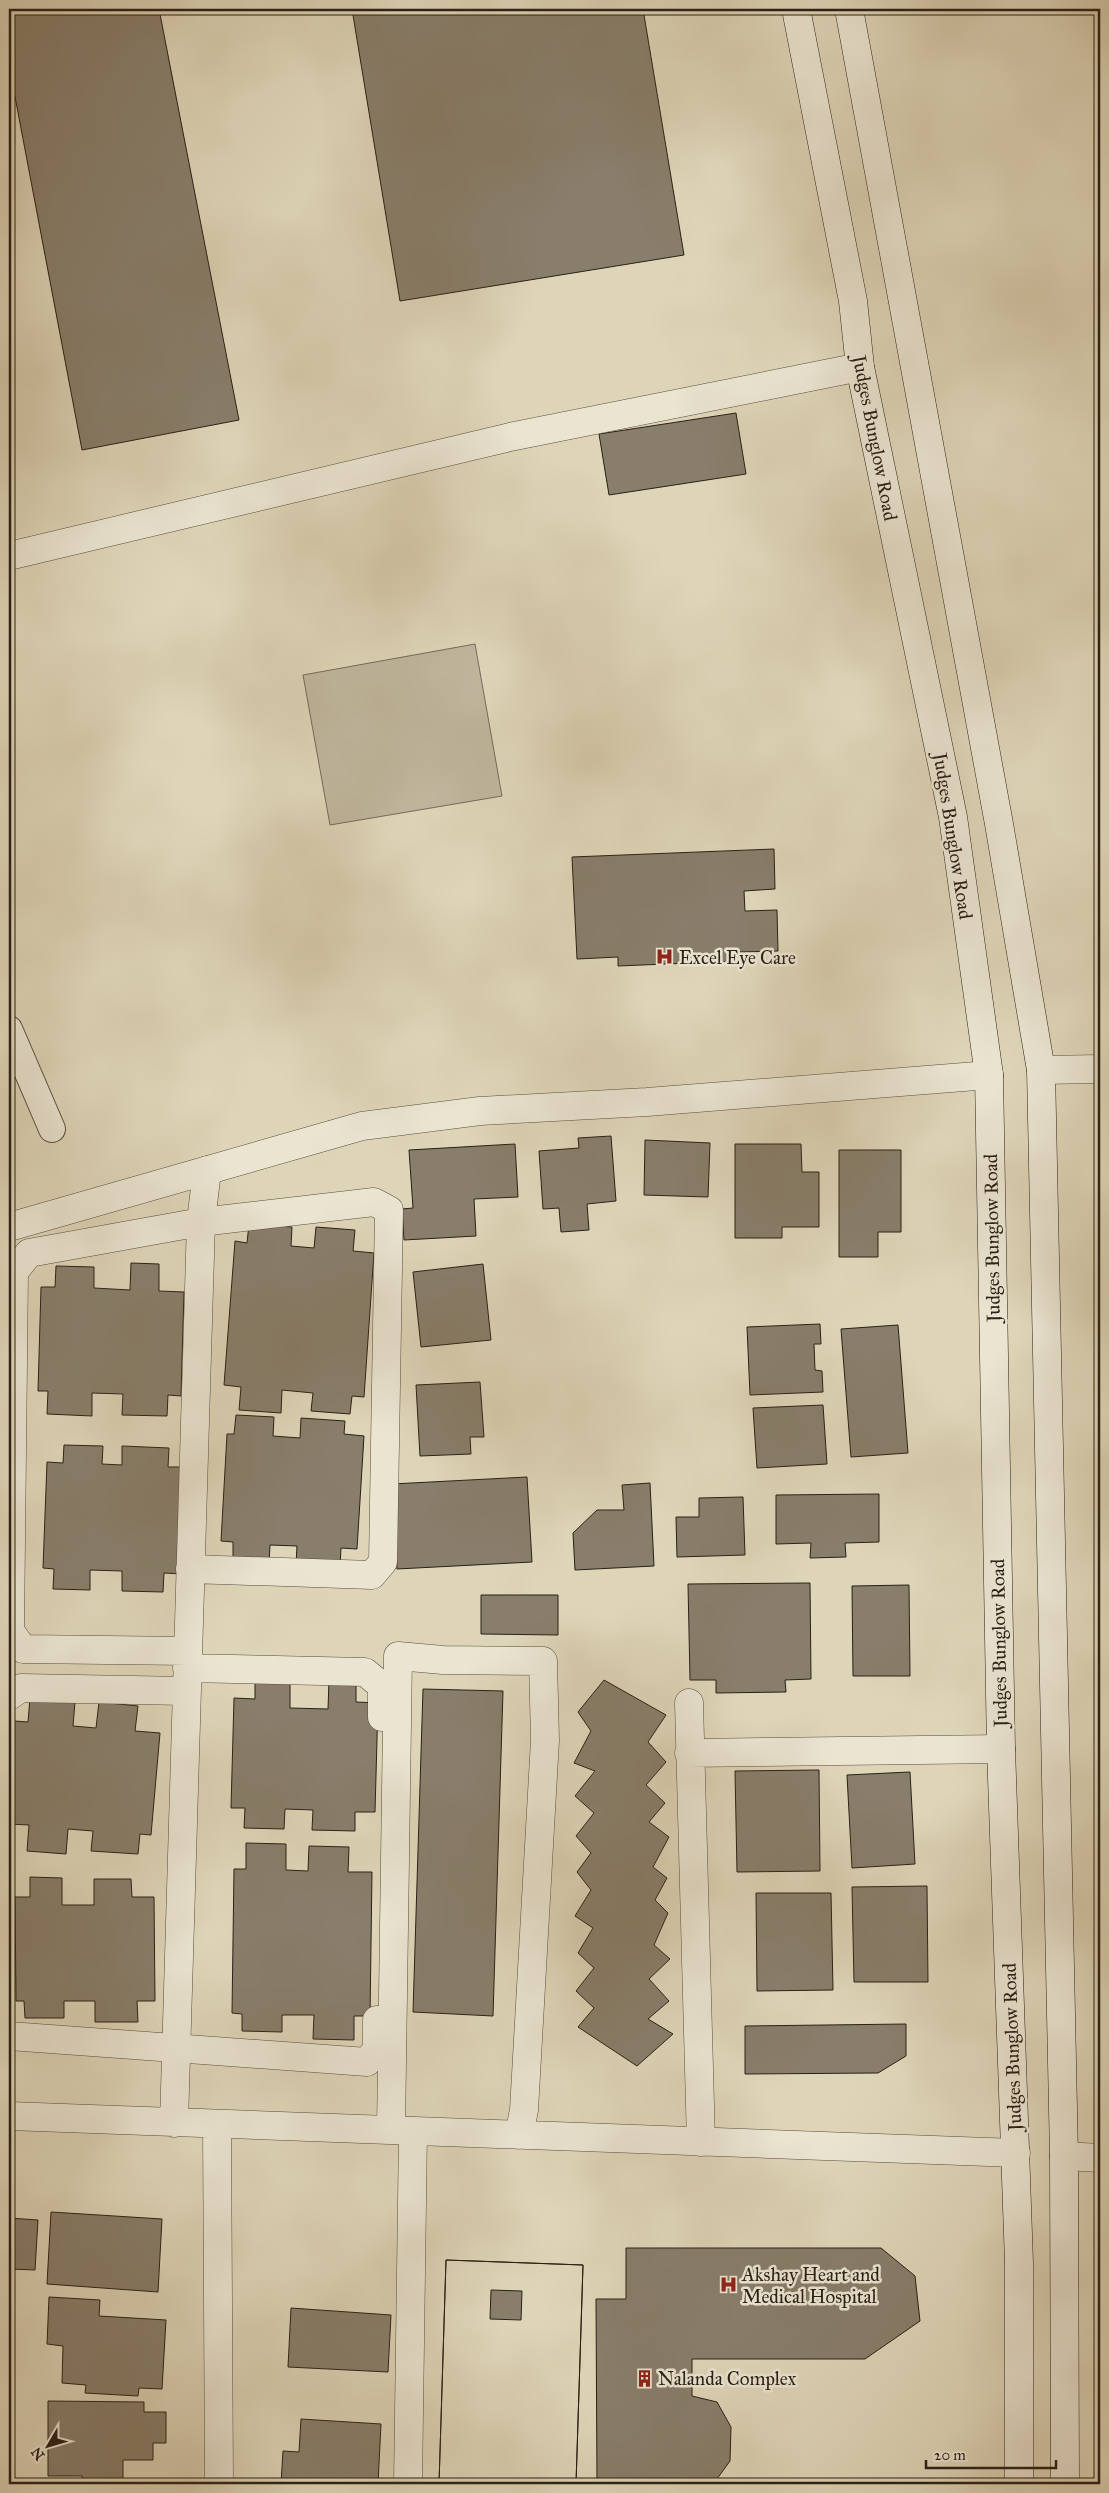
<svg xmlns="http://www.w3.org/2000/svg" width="1109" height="2493" font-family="'IM FELL Great Primer',serif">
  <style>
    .green { fill: #bfb69d; stroke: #746b5a }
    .building { fill: #887e6b; stroke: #2a2017; fill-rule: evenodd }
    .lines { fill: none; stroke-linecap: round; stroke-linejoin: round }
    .service-casing { stroke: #574d3f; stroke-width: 28 }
    .minor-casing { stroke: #574d3f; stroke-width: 29 }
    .tertiary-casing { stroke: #574d3f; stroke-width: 29 }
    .secondary-casing { stroke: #2a2017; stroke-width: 29 }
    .service { stroke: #eae4d1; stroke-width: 26 }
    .minor { stroke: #eae4d1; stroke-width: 28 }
    .tertiary { stroke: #eae4d1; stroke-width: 28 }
    .secondary { stroke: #eae4d1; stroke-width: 28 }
    .labels { text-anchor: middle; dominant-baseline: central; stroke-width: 5; stroke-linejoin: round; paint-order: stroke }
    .street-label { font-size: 19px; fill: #2a2017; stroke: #eae4d1 }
    .poi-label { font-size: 19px; fill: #2a2017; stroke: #eae4d1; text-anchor: start }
  </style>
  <rect width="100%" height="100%" fill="#ded5b8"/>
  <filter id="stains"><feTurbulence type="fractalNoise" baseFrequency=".004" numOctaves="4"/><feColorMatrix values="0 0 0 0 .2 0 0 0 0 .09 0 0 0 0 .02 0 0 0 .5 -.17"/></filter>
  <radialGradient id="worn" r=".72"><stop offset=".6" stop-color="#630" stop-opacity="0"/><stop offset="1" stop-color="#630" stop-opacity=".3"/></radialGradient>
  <path class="green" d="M475 644 502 796 330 825 303 675Z"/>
  <path class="building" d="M9 9H159L239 420 82 450 9 65Z
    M352 9H643L684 255 400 301Z
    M736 413 746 474 609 495 599 434Z
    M774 849 775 889 744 891 745 911 777 910 778 951 740 952V961L618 966V957L577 959 572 857Z
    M611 1136 616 1201 587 1204 589 1230 561 1232 559 1208 543 1209 539 1151 579 1148 578 1138Z
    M645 1140 710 1143 708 1197 644 1195Z
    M515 1144 518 1197 474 1199 476 1236 404 1240 402 1209 413 1208 409 1150Z
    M735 1144H801L802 1172H819V1227H782V1238H735Z
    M839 1150H901V1232H878V1257H839Z
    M249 1224 292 1227 291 1246 314 1248 316 1227 355 1230 353 1251 374 1253 364 1397 352 1396 350 1414 311 1411 313 1393 282 1390 281 1413 239 1410 241 1387 224 1385 235 1241 247 1243Z
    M131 1263 159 1264V1291L184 1292 181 1396 168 1395 167 1416 122 1415 123 1394 92 1393V1416L47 1414 48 1391H38L41 1287H55L56 1266 94 1267V1288L130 1290Z
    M483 1264 491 1340 421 1347 413 1272Z
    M820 1324 821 1344H814L815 1370 822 1371 823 1392 750 1395 747 1327Z
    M898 1325 908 1453 851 1457 841 1329Z
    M480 1382 484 1437H470L471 1454 420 1456 416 1385Z
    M823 1405 827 1464 757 1468 753 1408Z
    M236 1415 274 1417 273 1436 300 1438 301 1418 345 1421 344 1434 364 1436 357 1549 341 1548 340 1567 296 1564 297 1546 270 1545 269 1564 233 1562V1542L221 1541 227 1434H234Z
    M64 1445 103 1446 102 1464 122 1465V1446L169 1448 168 1467H185L182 1574 164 1573 163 1592 122 1591V1571L90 1570V1590L53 1589 54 1569 43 1568 47 1462 63 1463Z
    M527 1477 532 1562 397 1569 392 1484Z
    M650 1483 654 1566 575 1570 573 1533 597 1510H624L622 1485Z
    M879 1494V1542L845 1543 846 1557 810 1558 811 1543 776 1544V1495Z
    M743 1497 745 1555 677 1557 676 1517H699V1498Z
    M810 1583 811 1679 785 1680 786 1692 716 1693V1680H690L688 1584Z
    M909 1585 910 1676H853L852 1586Z
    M481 1595H558V1635L481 1634Z
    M255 1678 290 1679V1708L328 1709 329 1680 356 1681V1702L378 1703 375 1812H355V1831L312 1830 313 1810 285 1809 284 1829 244 1828 245 1808H231L234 1698 255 1699Z
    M604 1680 666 1715 648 1742 666 1762 646 1785 665 1803 649 1822 669 1837 653 1867 667 1878 655 1900 668 1913 654 1945 670 1959 649 1979 669 2001 648 2019 673 2034 637 2066 578 2027 594 2008 576 1991 594 1968 578 1953 593 1928 575 1916 591 1890 577 1872 591 1853 576 1836 594 1813 575 1796 595 1771 574 1763 591 1731 578 1712Z
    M423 1689 503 1691 493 2016 413 2012Z
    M30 1698 75 1702 73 1726 96 1728 99 1702 138 1706 135 1731 160 1733 151 1835 140 1834 138 1854 91 1851 93 1831 68 1829 66 1854 27 1851 29 1825 9 1824V1783L14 1721 28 1722Z
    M819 1770 820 1871 737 1872 735 1771Z
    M910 1772 915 1864 852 1868 847 1775Z
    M246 1843 286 1844V1870L308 1871 309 1846 349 1847 348 1872H372L370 2016H354V2040L313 2039 314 2015H282V2032L242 2031V2014L232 2013 234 1869H246Z
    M30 1877 62 1878V1905H94V1879H131L132 1897H154L155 2001H137L138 2022H95V2001H64V2018H25L24 2001H16L15 1897H30Z
    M927 1886 928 1982H854L852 1887Z
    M756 1893H831L833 1990 757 1991Z
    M906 2024V2056L878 2073 745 2074V2026Z
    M51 2212 162 2219 158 2292 47 2284Z
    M9 2218 38 2220 35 2270 9 2269Z
    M626 2248H881L915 2276 920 2321 865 2359H692V2396L717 2402 731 2427 730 2461 714 2483 597 2484 596 2299H626Z
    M446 2260 583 2265 576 2484H439ZM491 2290 522 2291 521 2320 490 2319Z
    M446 2260 583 2265 576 2484H439Z
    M49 2297 100 2300 99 2316 166 2320 162 2389 139 2388 138 2396 85 2393 86 2385 62 2383 63 2346 47 2344Z
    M291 2308 391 2315 388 2372 288 2367Z
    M48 2401 144 2402V2412H166V2443H153V2460H123V2481H82V2476H48Z
    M301 2419 381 2424 378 2484H281L283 2451 299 2452Z"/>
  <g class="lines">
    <defs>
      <path id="service" d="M9 1029 52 1129"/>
      <path id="minor" d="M9 556 510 437 860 367
        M1041 1070 1100 1069
        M188 1651 23 1649 10 1631 14 1272 29 1253 201 1222 374 1202 389 1210 383 1562 372 1575 190 1569
        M187 1668 365 1672 382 1686V1717
        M9 1696 21 1688 187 1691
        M689 1703 701 2142
        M689 1753 1001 1749
        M9 2036 367 2062 377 2049V2020
        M9 2116 1016 2153
        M174 2123 201 1222 207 1170
        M217 2124 219 2484
        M391 2130 398 1656 443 1660 543 1661 545 1740 524 2110 519 2135
        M408 2484 413 2131"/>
      <path id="tertiary" d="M9 1227 362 1126 480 1111 647 1102 989 1075
        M1064 2156 1100 2158"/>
      <path id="secondary" d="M796 9 853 301 860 367 953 817 989 1075 1001 1749 1019 2263V2484
        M849 9 999 824 1041 1070 1064 2156 1065 2484"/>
    </defs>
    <use href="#service" class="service-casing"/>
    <use href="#minor" class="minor-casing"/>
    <use href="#tertiary" class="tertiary-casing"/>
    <use href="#secondary" class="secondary-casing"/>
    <use href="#service" class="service"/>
    <use href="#minor" class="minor"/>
    <use href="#tertiary" class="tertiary"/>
    <use href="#secondary" class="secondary"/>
  </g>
  <defs>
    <symbol id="hospital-bare" viewBox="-9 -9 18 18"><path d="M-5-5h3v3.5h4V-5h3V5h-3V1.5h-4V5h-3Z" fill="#8f2418" stroke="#eae4d1" stroke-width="2.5" paint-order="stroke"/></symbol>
    <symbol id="building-bare" viewBox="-9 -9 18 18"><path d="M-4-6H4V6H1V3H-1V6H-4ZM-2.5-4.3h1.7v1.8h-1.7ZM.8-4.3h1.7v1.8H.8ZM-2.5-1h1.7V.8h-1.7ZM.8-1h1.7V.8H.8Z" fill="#8f2418" stroke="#eae4d1" stroke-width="2.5" paint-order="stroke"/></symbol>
  </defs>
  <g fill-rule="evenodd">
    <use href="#hospital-bare" x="652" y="944" width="25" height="25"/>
    <use href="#hospital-bare" x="716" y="2272" width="25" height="25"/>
    <use href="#building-bare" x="632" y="2366" width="25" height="25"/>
  </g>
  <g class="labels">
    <g class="street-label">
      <text transform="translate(875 438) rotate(79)">Judges Bunglow Road</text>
      <text transform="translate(953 836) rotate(81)">Judges Bunglow Road</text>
      <text transform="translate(992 1238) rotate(-91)">Judges Bunglow Road</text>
      <text transform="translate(999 1643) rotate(-91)">Judges Bunglow Road</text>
      <text transform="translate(1012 2047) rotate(-92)">Judges Bunglow Road</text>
    </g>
    <g class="poi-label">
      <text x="679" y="957">Excel Eye Care</text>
      <text x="742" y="2274">Akshay Heart and<tspan x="742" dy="22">Medical Hospital</tspan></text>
      <text x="658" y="2378">Nalanda Complex</text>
    </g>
  </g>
  <rect width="1109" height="2493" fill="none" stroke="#ded5b8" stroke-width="30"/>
  <rect x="10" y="10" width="1089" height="2473" fill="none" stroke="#2a2017" stroke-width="2.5"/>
  <rect x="15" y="15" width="1079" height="2463" fill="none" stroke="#2a2017"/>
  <g transform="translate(48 2446) rotate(232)" stroke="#eae4d1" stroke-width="4" paint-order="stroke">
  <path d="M0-4L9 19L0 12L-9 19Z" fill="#2a2017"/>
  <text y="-8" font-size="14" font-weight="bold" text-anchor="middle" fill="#2a2017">N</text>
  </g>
  <path d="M926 2460v8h130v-8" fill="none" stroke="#2a2017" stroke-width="2.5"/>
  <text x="934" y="2460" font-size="15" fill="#2a2017" stroke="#eae4d1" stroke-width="4" paint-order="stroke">20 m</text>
  <rect width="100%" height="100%" filter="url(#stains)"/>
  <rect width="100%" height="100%" fill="url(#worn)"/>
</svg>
